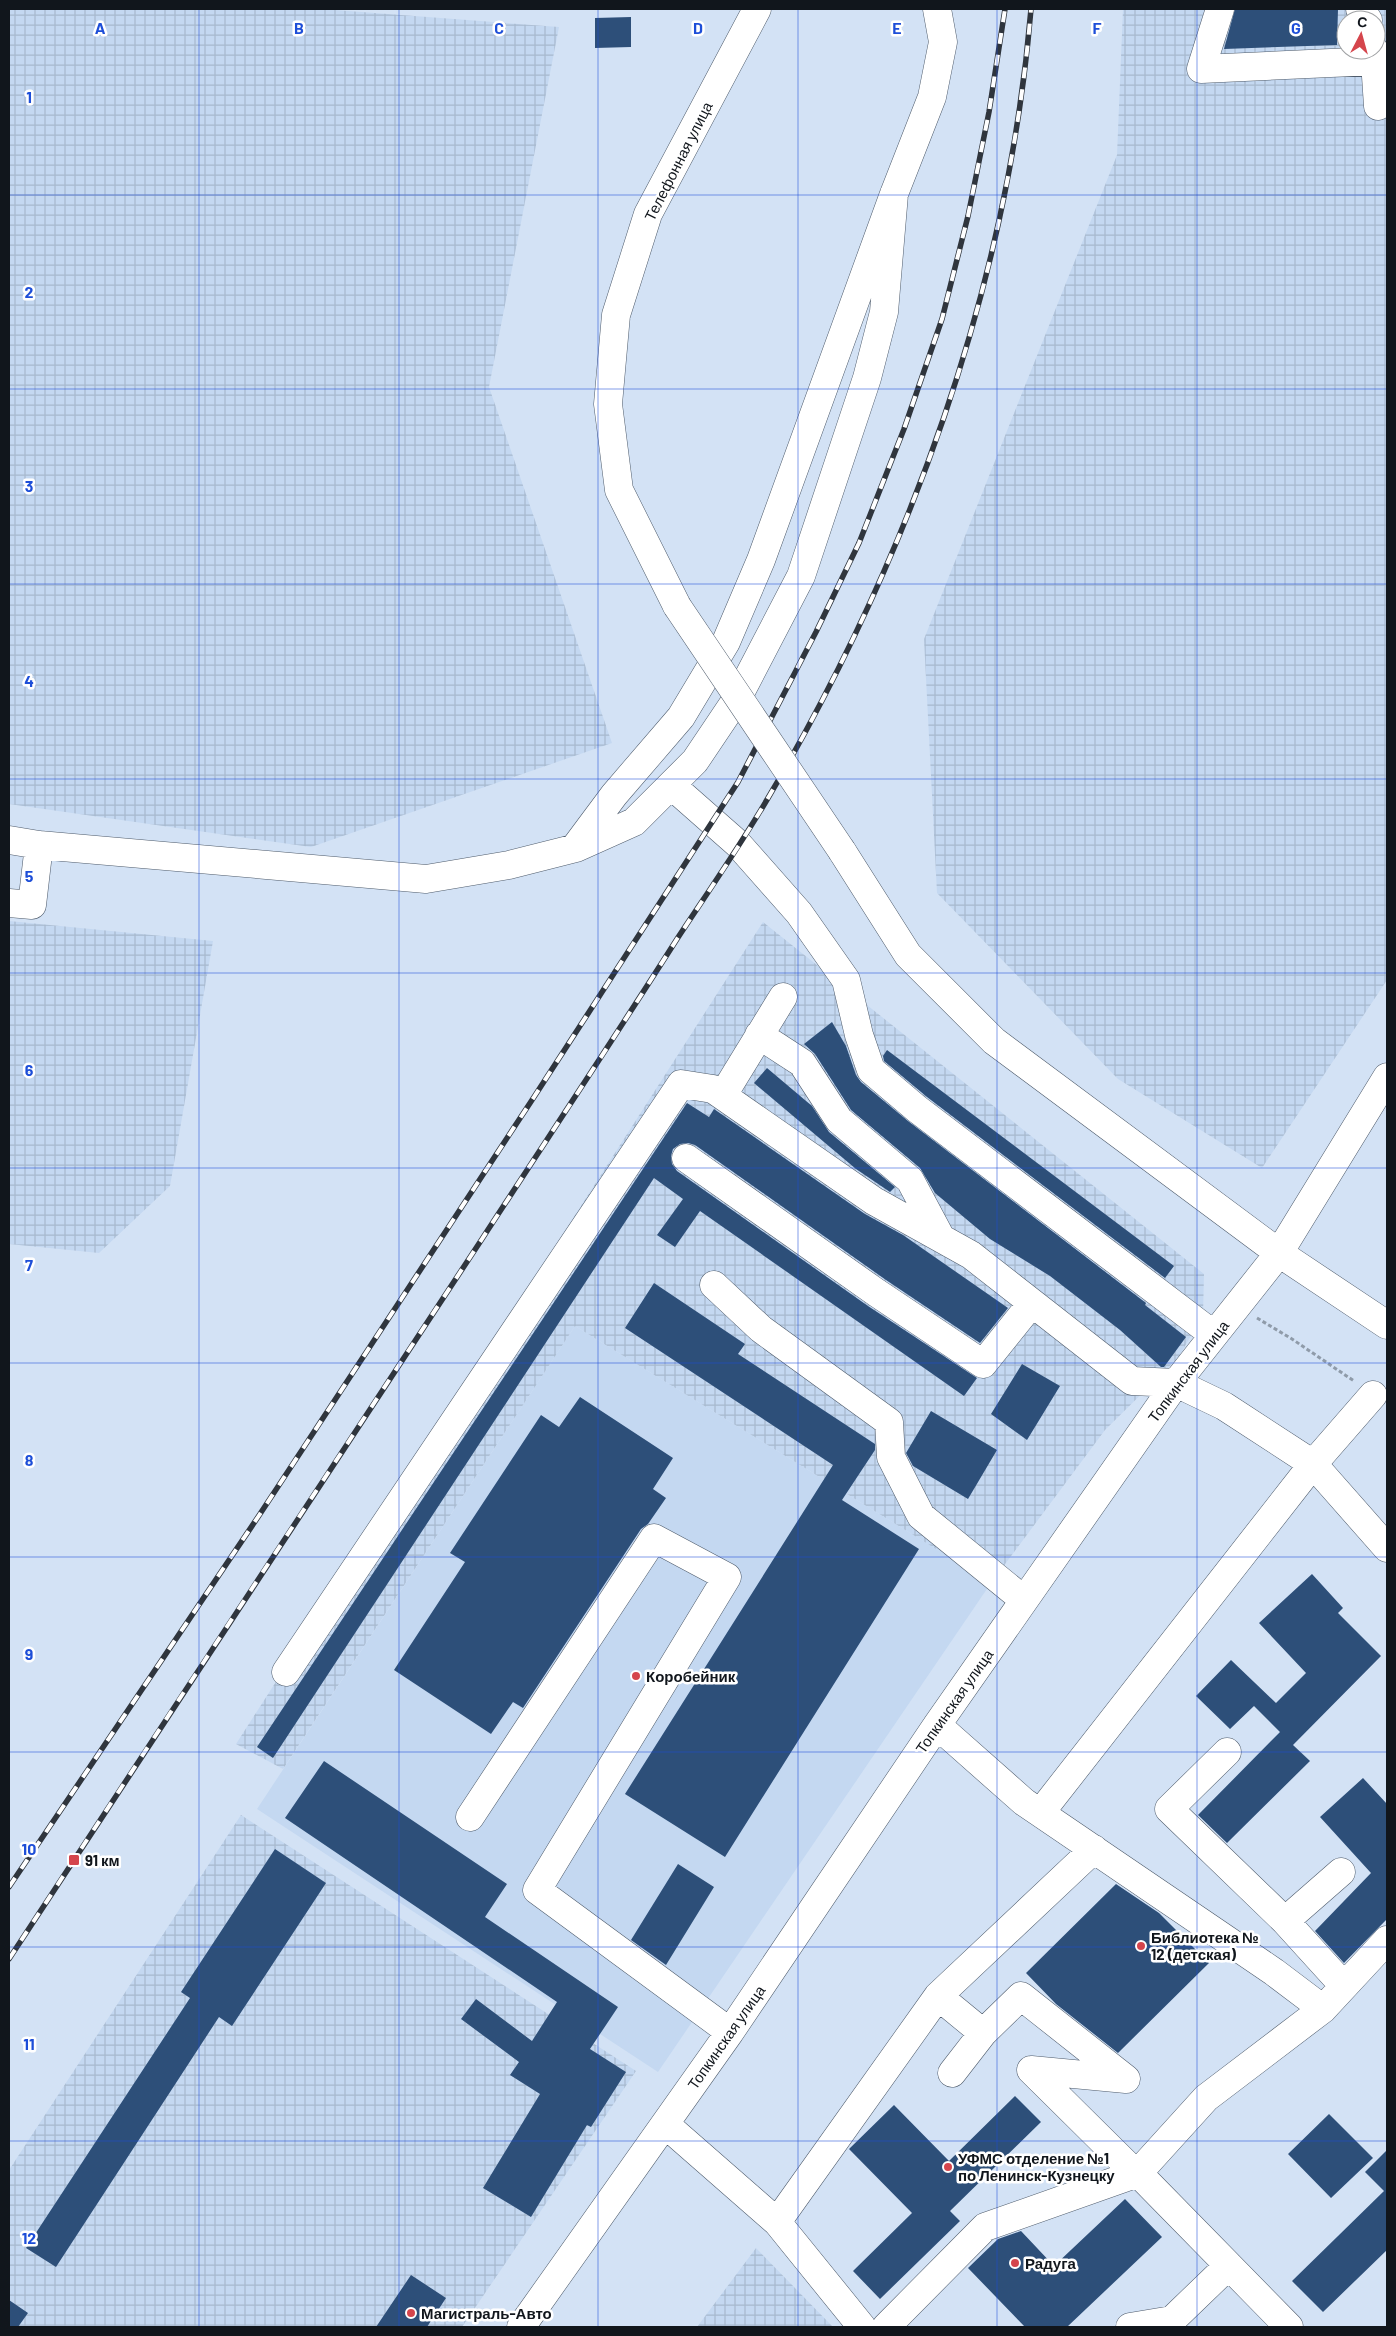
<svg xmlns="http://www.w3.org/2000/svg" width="1396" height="2336" font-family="Barlow,sans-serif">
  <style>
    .built { fill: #c4d8f1 }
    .industrial { fill: url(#industrial-grid); fill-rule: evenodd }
    .building { fill: #2d4f79 }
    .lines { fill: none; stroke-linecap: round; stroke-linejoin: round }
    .minor-casing { stroke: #4e5b6b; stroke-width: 29 }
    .path { stroke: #8f9ba9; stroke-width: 3; stroke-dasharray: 4 2.5; stroke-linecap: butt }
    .minor { stroke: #fff; stroke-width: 28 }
    .rail-casing { stroke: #2f353d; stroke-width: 5.5 }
    .rail { stroke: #fff; stroke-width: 4; stroke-dasharray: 11; stroke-linecap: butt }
    .minor-bridge-casing { stroke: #4e5b6b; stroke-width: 29; stroke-linecap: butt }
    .minor-bridge { stroke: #fff; stroke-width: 28 }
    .grid { fill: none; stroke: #1d4ed8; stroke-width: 1; stroke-opacity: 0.55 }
    .poi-dot { fill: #d5454c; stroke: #fff; stroke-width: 2 }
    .labels { text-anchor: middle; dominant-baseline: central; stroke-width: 5; stroke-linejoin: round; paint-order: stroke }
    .street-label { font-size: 15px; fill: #11161c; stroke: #fff }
    .poi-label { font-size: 15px; font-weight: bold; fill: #11161c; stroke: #fff; text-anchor: start }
    .grid-label { font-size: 16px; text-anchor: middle; font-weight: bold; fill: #1d4ed8; stroke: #fff; stroke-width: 5; stroke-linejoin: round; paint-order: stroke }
  </style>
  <defs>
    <pattern id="industrial-grid" width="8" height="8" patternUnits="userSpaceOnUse" patternTransform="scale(1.25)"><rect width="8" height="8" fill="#c4d8f1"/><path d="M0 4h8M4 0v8" fill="none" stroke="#a7b9ce"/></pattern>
  </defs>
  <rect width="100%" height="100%" fill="#d3e2f5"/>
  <path class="built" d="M575 1326 991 1583 658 2072 257 1809Z"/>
  <path class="industrial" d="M9 9H322L559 27 489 387 612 743 311 847 9 804Z
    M1123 9H1387V980L1262 1168 1118 1079 937 893 924 639 1117 155ZM1346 20H1376V50H1346Z
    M9 921 213 941 170 1186 99 1253 9 1244Z
    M763 922 1204 1274 1203 1315 1178 1358 1105 1430 991 1583 575 1326 283 1769 236 1744Z
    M241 1815 636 2071 462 2327H9V2170Z
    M756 2248 833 2327H697Z"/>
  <path class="building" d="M1235 9H1338L1337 45 1224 49Z
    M631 17V47L595 48V18Z
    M832 1022 846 1046 856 1075 861 1082 908 1121 1146 1303 1145 1305 1186 1337 1164 1367H1161L1120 1330 1050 1276 990 1239 935 1193 920 1168 851 1110 815 1054 804 1044Z
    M887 1050 1174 1266 1165 1278 927 1097 884 1061 883 1056Z
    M767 1068 812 1106 829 1132 895 1187 890 1192 856 1169 754 1083Z
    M687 1103 709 1117 714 1109 865 1214 903 1235 1008 1308 980 1343 886 1280 695 1145 688 1143 680 1144 673 1149 671 1156 672 1164 677 1171 868 1306 977 1378 964 1396 700 1211 675 1247 657 1235 683 1199 654 1178 273 1758 257 1747Z
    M654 1283 745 1344 738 1354 875 1444V1450L842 1500 919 1549 725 1857 625 1794 833 1465 625 1328Z
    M1022 1364 1060 1386 1027 1440 991 1414Z
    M580 1397 673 1458 653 1489 666 1498 648 1524 641 1529 523 1708 513 1702 491 1734 394 1670 465 1562 450 1553 541 1415 559 1427Z
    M931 1411 997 1450 968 1499 913 1466 906 1453Z
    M1312 1574 1343 1608 1338 1613 1381 1656 1293 1745 1310 1761 1227 1843 1198 1815 1280 1732 1254 1706 1230 1729 1196 1696 1231 1660 1276 1703 1306 1673 1259 1623Z
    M324 1761 507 1884 485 1917 618 2007 590 2049 626 2072 591 2127 587 2125 531 2217 483 2188 540 2094 510 2075 519 2062 461 2019 476 1999 532 2041 557 2002 285 1818Z
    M1363 1778 1387 1804V1919L1344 1963 1315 1931 1371 1873 1320 1817Z
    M275 1849 326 1883 232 2026 219 2017 56 2267 26 2248 190 1998 181 1992Z
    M678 1864 714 1887 666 1965 631 1940Z
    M1116 1884 1159 1913 1209 1963 1118 2053 1056 2004 1026 1973Z
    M1015 2096 1041 2122 950 2211 960 2221 880 2299 853 2271 912 2213 849 2149 894 2105 949 2161Z
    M1329 2114 1373 2158 1331 2198 1288 2154Z
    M1387 2150V2250L1323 2312 1292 2281 1384 2191 1365 2172Z
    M1125 2199 1162 2237 1067 2327H1025L968 2268 998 2239 1021 2231 1054 2266Z
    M411 2275 446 2298 427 2327H376Z
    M9 2300 28 2313 18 2327H9Z"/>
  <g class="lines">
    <defs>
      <path id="minor" d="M1220 9 1201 69 1375 61 1374 50
        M1360 9 1368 20
        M1375 61 1378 106
        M677 606 619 490 608 404 616 315 648 214 757 9
        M671 785 738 844 799 913 846 980 859 1035 871 1070 917 1109 1214 1335
        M9 840 39 845 426 879 509 865 576 848 634 822 695 761 738 697 801 576 867 378 884 312 894 194
        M576 846 614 795 681 717 726 642 761 560 894 194 932 97 943 42 937 9
        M842 851 908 955 994 1041 1279 1253 1387 1325
        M9 903 32 905 39 845
        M759 1035 802 1063 839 1120 910 1180 941 1238
        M723 1095 783 997
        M686 1158 877 1293 983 1364 1032 1303
        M714 1285 761 1329 889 1422 891 1457 921 1516 1024 1600
        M286 1672 681 1084 713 1089 874 1201 971 1255 1132 1381 1176 1383 1224 1406 1313 1464 1387 1548
        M937 1725 1024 1802 1274 1972 1323 2009
        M1227 1752 1169 1809 1285 1921 1344 1986
        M1041 1812 1313 1464 1373 1395
        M470 1817 654 1538 727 1577 537 1890 730 2032
        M1285 1921 1341 1872
        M938 1996 983 2033 1021 1996 1126 2079 1031 2070
        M1031 2070 1126 2164 1138 2173 1289 2327
        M952 2073 983 2033
        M665 2124 777 2222
        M521 2327 730 2032 937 1725 1176 1383 1279 1253 1387 1077
        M862 2327 777 2222 938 1996 1094 1849
        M886 2327 985 2227 1138 2173 1206 2098 1323 2009 1387 1940
        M1130 2327 1172 2320 1228 2266"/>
    </defs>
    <use href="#minor" class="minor-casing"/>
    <path class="path" d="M1257 1318 1292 1339 1354 1381"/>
    <use href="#minor" class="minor"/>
    <defs>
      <path id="rail" d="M9 1887 258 1517 534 1097 738 782 816 632 859 543 904 429 942 319 968 216 989 112 1005 9
        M9 1959C166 1719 324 1479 482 1239 547 1139 613 1040 677 939 708 892 740 846 768 798 909 558 1008 287 1031 9"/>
    </defs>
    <use href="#rail" class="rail-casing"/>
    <use href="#rail" class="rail"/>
    <defs>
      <path id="minor-bridge" d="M677 606 842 851"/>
    </defs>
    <use href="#minor-bridge" class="minor-bridge-casing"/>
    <use href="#minor-bridge" class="minor-bridge"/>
  </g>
  <path class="grid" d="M199 9V2327M399 9V2327M598 9V2327M798 9V2327M997 9V2327M1197 9V2327M9 195H1387M9 389H1387M9 584H1387M9 779H1387M9 973H1387M9 1168H1387M9 1363H1387M9 1557H1387M9 1752H1387M9 1947H1387M9 2141H1387"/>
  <g class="poi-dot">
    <circle cx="636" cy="1676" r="5"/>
    <rect x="68" y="1854" width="12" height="12" rx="2.5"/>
    <circle cx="1141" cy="1946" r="5"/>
    <circle cx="948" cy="2167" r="5"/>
    <circle cx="1015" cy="2263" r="5"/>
    <circle cx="411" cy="2313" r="5"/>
  </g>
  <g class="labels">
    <g class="street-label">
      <text transform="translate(678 161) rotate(-63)">Телефонная улица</text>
      <text transform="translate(1188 1371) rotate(-53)">Топкинская улица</text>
      <text transform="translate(954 1701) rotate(-55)">Топкинская улица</text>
      <text transform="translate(726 2037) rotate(-55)">Топкинская улица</text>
    </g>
    <g class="poi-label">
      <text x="646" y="1676">Коробейник</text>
      <text x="85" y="1860">91 км</text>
      <text x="1151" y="1937">Библиотека №<tspan x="1151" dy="17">12 (детская)</tspan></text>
      <text x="958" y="2158">УФМС отделение №1<tspan x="958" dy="17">по Ленинск-Кузнецку</tspan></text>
      <text x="1025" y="2263">Радуга</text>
      <text x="421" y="2313">Магистраль-Авто</text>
    </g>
  </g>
  <g class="grid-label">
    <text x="100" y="34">A</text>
    <text x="299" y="34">B</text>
    <text x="499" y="34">C</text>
    <text x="698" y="34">D</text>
    <text x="897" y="34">E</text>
    <text x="1097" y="34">F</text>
    <text x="1296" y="34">G</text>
    <text x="29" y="103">1</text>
    <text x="29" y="298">2</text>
    <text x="29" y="492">3</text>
    <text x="29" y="687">4</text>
    <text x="29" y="882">5</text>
    <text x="29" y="1076">6</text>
    <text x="29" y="1271">7</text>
    <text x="29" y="1466">8</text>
    <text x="29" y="1660">9</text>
    <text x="29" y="1855">10</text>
    <text x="29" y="2050">11</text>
    <text x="29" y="2244">12</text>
  </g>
  <rect width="1396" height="2336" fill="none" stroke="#11161c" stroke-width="20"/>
  <g transform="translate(1361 35) rotate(6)"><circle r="24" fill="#ffffff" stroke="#a0a2a4"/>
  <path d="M0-4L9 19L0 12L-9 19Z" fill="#d5454c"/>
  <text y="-8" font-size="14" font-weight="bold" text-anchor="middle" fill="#11161c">С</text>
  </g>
</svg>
